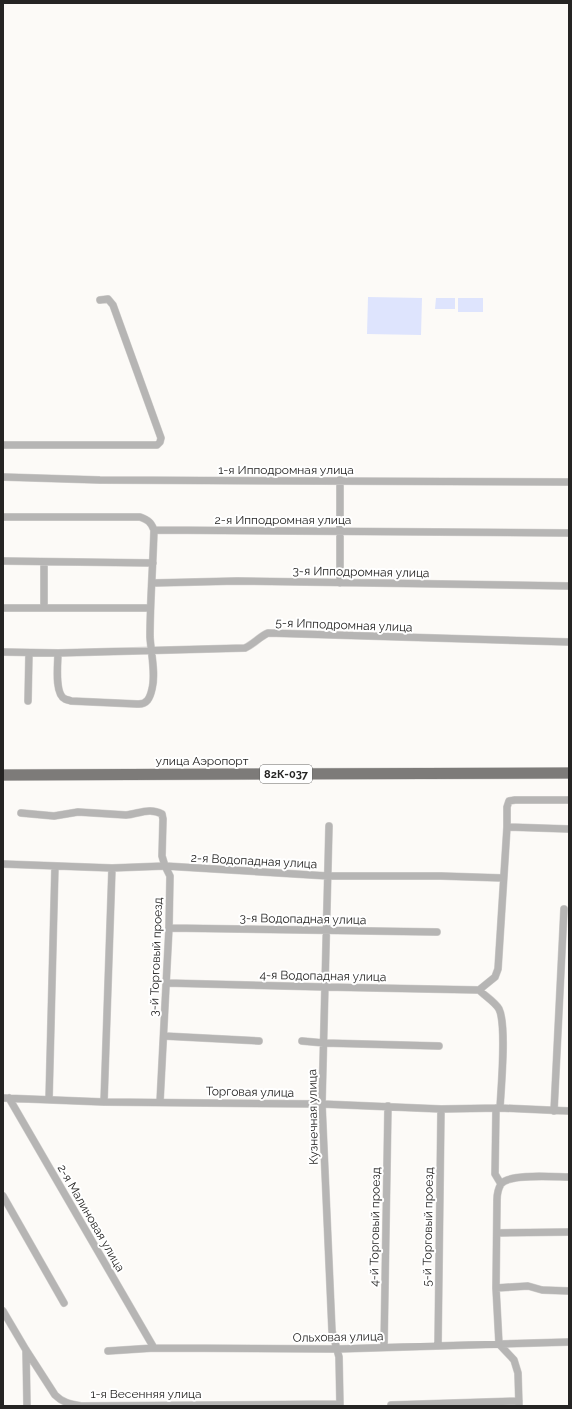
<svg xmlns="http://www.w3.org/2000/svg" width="572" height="1409" font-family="Raleway,sans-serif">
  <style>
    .green { fill: #dee4fd }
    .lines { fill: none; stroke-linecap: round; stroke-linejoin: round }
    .minor-casing { stroke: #d5d3d1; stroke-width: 8 }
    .primary-casing { stroke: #d5d3d1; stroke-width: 12 }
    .minor { stroke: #b6b5b4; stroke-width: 7 }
    .primary { stroke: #7d7b79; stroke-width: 11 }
    .labels { text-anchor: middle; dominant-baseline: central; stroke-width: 4; stroke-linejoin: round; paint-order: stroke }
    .shield { fill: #fff; stroke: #666665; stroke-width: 1 }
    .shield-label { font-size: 11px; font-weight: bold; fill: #252423 }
    .street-label { font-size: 12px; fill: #252423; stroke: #fff }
  </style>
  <rect width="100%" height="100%" fill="#fcfaf7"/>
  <path class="green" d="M368 297 422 298 421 335 367 334Z
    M436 298H455V309H435Z
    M458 298H483V312H458Z"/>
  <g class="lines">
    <defs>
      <path id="minor" d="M3 445H157L160 442 161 438 113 305 108 299 100 300
        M3 477 100 480 569 482
        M3 517H140C148 520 151 522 154 530L569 533
        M3 561 153 563
        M44 562V608
        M153 583 237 581 569 586
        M340 583V480
        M3 608H150
        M3 652 58 653 245 648C254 644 259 637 268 633L569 642
        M58 653C58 663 54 694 65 699 67 700 69 700 71 701L137 704C147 705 150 698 152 689 156 674 151 653 150 637 150 601 153 566 154 530
        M28 701 29 653
        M21 813 54 816 78 812 126 815C138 814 150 807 162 814L163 819 162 856 165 866 170 876 169 928 160 1102
        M329 826 322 1104 332 1331 339 1357 340 1406
        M507 827 569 829
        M3 864 112 868 165 866 328 876H441L503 878
        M169 928 437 932
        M166 983 325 987 479 990
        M479 990 495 977 498 969 507 827V807L509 801 515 800H569
        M479 990C485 996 495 1002 499 1009 507 1025 501 1088 500 1108
        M164 1036 259 1041
        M302 1041 324 1043 439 1046
        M3 1098 104 1102 322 1104 441 1109 500 1108 569 1111
        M9 1098 154 1348
        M49 1100 55 866
        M104 1102 112 868
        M496 1108 495 1174 501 1184
        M554 1111 564 909
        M3 1196 64 1303
        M497 1233 569 1232
        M496 1288 528 1286 542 1290 569 1291
        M3 1311 26 1350 55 1395C63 1403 70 1404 81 1406L340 1404
        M438 1346 441 1109
        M384 1347 388 1106
        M26 1350 27 1406
        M108 1351 154 1348 338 1349 569 1342
        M391 1405 519 1401
        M519 1406 518 1373 514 1360 499 1344 496 1288 497 1200C497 1195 498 1189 501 1184 509 1173 555 1177 569 1177"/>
      <path id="primary" d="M3 775 569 773"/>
    </defs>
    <use href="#minor" class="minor-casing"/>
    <use href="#primary" class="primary-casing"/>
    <use href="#minor" class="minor"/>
    <use href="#primary" class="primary"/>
  </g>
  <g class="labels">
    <rect class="shield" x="260" y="765" width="52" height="18" rx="3"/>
    <g class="shield-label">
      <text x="286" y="774">82К-037</text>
    </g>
    <g class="street-label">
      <text x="286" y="470">1-я Ипподромная улица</text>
      <text x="283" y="520">2-я Ипподромная улица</text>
      <text transform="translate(361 572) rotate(1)">3-я Ипподромная улица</text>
      <text transform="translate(344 625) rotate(2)">5-я Ипподромная улица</text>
      <text x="202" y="761">улица Аэропорт</text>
      <text transform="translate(254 861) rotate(3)">2-я Водопадная улица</text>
      <text transform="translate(303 919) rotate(1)">3-я Водопадная улица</text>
      <text transform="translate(156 957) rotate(-88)">3-й Торговый проезд</text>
      <text transform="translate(323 976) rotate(1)">4-я Водопадная улица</text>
      <text transform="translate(250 1092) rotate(1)">Торговая улица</text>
      <text transform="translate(313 1117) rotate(-91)">Кузнечная улица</text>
      <text transform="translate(91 1218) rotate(60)">2-я Малиновая улица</text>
      <text transform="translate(375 1227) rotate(-89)">4-й Торговый проезд</text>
      <text transform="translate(428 1227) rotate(-89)">5-й Торговый проезд</text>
      <text transform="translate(338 1337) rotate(-1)">Ольховая улица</text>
      <text x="146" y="1394">1-я Весенняя улица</text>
    </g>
  </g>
  <rect width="572" height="1409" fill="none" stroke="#252423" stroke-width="8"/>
</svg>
